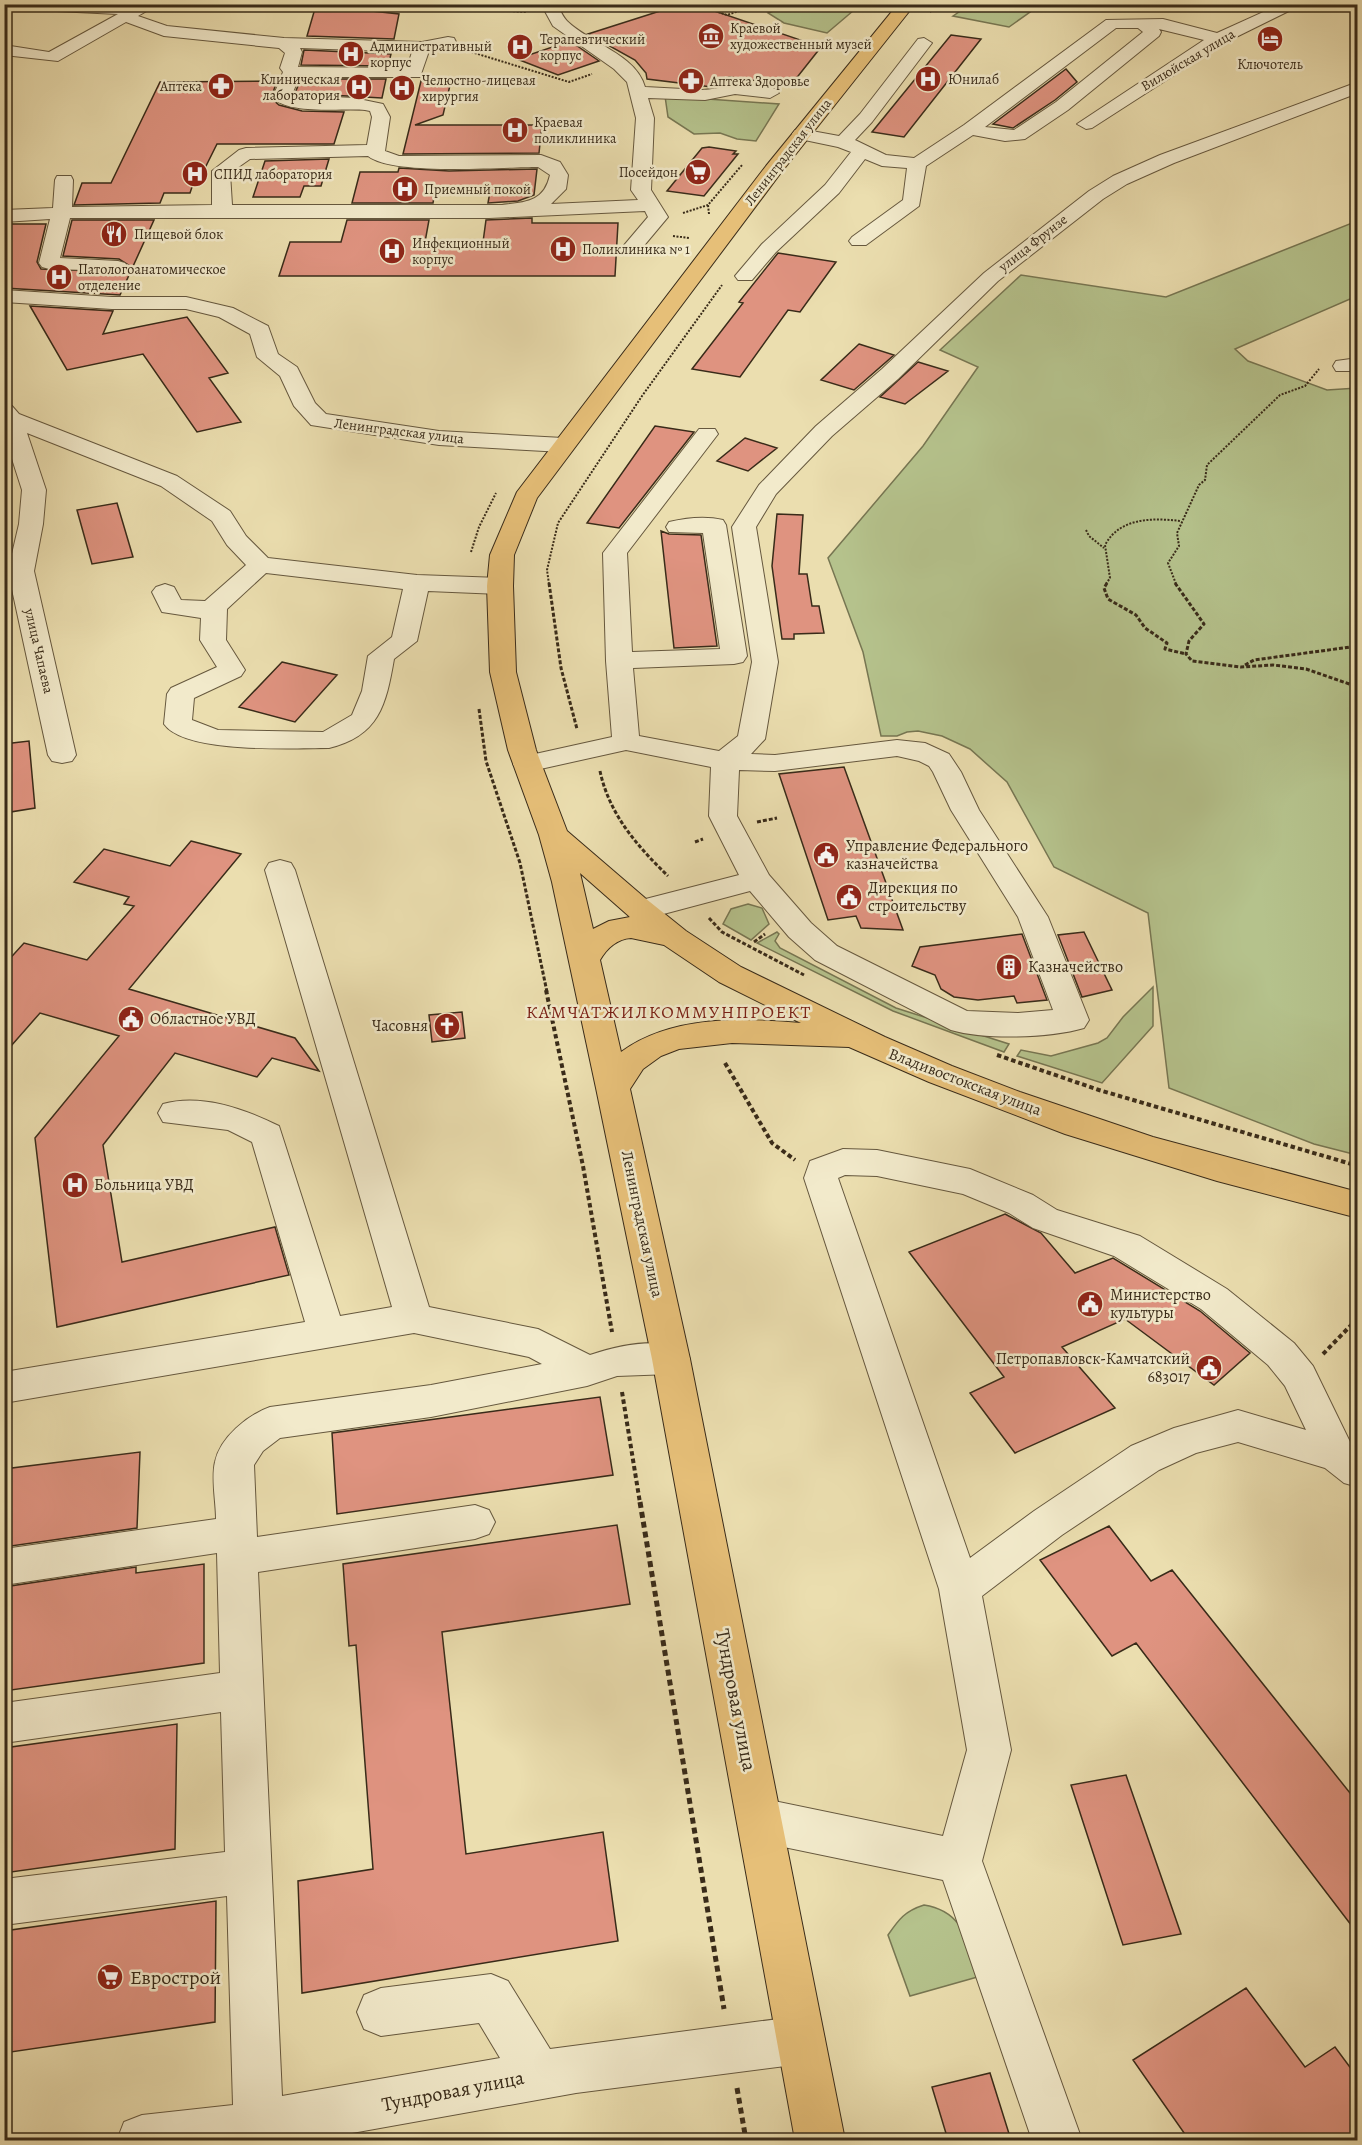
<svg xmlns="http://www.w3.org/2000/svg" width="1362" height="2145" font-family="Alegreya,serif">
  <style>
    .green { fill: #b5c28c; stroke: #777652; stroke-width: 1.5 }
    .building { fill: #df9380; stroke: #392b19; stroke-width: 1.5 }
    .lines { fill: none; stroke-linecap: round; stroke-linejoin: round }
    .minor-casing { stroke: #66583e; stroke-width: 2 }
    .major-casing { stroke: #392b19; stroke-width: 2 }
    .path-far3 { stroke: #392b19; stroke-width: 2; stroke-dasharray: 2 1.5; stroke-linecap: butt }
    .path-far2 { stroke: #392b19; stroke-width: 3; stroke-dasharray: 4 2; stroke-linecap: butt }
    .path-far1 { stroke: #392b19; stroke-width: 4; stroke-dasharray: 4.5 3; stroke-linecap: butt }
    .path { stroke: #392b19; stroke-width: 5; stroke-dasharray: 6 4; stroke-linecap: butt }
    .minor { fill: #f2eacb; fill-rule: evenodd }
    .major { fill: #e6bf78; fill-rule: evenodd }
    .labels { text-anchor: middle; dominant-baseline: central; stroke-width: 5; stroke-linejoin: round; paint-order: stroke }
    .far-poi-label { font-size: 14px; fill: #392b19; stroke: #f2eacb; text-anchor: start }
    .far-street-label { font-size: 14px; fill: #392b19; stroke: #f2eacb }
    .poi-label { font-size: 16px; fill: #392b19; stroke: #f2eacb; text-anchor: start }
    .street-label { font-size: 16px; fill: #392b19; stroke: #f2eacb }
    .neighbourhood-label { font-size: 18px; letter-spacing: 1.5px; fill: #7a1f14; stroke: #f2eacb }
    .near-street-label { font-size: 20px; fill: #392b19; stroke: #f2eacb }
    .near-poi-label { font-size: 20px; fill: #392b19; stroke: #f2eacb; text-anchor: start }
  </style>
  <rect width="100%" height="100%" fill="#ebdeaf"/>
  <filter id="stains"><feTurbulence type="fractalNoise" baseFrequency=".00333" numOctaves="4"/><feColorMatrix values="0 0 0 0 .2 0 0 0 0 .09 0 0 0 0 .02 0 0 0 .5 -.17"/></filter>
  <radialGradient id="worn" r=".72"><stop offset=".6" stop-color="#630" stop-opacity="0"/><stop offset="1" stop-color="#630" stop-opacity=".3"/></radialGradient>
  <path class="green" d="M793 4H860V5L827 33 784 23 768 13Z
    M969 5V4L1040 5 1009 27 953 16Z
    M665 96 779 104 756 141 737 139 720 133 694 134 668 117Z
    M1357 221V296L1235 349 1248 361 1327 390 1357 388V1155L1314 1144 1169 1088 1148 913 1054 867 1007 782 970 749 942 736 918 731 907 732 897 736H881L863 652 828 558 923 446 978 367 940 350 1021 275 1166 297Z
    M748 904 762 908 769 924 751 940 723 924 731 909Z
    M777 932 779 934 775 941 780 948 896 1008 1009 1044 1004 1052 893 1011 757 943Z
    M1153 987V1026L1102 1083 1017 1056 1021 1050 1051 1056 1098 1043 1107 1038 1123 1017Z
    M924 1905C964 1911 968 1943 981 1976L910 1996 888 1935C899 1919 905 1911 924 1905Z"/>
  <path class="building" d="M682 4H694L821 47 791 85 729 77 720 86 712 87 647 79 646 73 635 60 588 34Z
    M316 5 399 14 394 39 307 36Z
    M951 35 981 39 904 137 872 132Z
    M570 41 599 61 558 75 517 59Z
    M304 50 391 54 388 66 301 65Z
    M1066 69 1077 82 1055 100 1013 128 993 124Z
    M301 79H386L382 98 295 93Z
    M277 81 271 98 279 105 302 111 344 112 334 144H217L200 178H195L190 193H164L160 203 74 205 82 183H111L160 82Z
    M421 81H451L443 115 415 125H542L539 153 403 154Z
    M709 147 736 151 733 154H738L704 196 667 191 702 148Z
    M329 159 321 186H304L300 197H253L265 161Z
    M399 168 449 171 537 169 534 195 518 201 488 203 491 186H436L433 203H352L360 172H398Z
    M532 218V223H618L615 276H279L290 242H341L347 220H429L425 242H483L486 220Z
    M72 220H154L120 295 4 288V224H46L37 262 41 269 127 272 130 266 119 259 63 256Z
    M778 253 836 262 800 312 788 310 740 377 692 369 743 303 739 302Z
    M30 306 113 311 103 334 187 317 228 373 209 378 241 422 197 432 143 354 67 370Z
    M859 344 894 355 854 390 821 380Z
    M918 362 948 371 905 404 880 397Z
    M655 426 694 432 619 528 587 523Z
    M745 438 777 448 748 471 717 461Z
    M117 503 133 557 92 564 77 510Z
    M777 514 803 515 799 574H807L812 606H819L824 633 794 634V639H782L772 566Z
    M661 531 669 534 701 535 717 646 674 648Z
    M282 662 337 675 295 722 239 707Z
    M29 741 35 808 4 813V744Z
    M844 767 903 930 861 928 856 916 828 920 779 774Z
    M191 841 241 854 129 989 295 1038 319 1071 272 1058 257 1077 175 1053 103 1145 122 1262 275 1227 289 1275 57 1327 35 1138 119 1036 40 1013 4 1054V965L24 943 87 960 134 906 124 904 129 897 74 882 104 849 170 866Z
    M1084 932 1112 990 1082 997 1058 935Z
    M1022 934 1047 1000 1017 1003 1014 996 978 1000 954 997 941 989 935 975 912 966 920 947Z
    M462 1012 465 1038 432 1042 429 1015Z
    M1005 1214 1041 1233 1075 1273 1113 1258 1200 1311 1250 1353 1214 1385 1125 1319 1062 1347 1115 1408 1015 1453 970 1393 1004 1377 909 1252Z
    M600 1397 613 1475 337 1514 332 1433Z
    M140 1452 137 1528 4 1547V1469Z
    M617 1525 630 1604 442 1632 466 1854 603 1832 618 1941 302 1993 298 1881 373 1869 356 1645 349 1646 343 1564Z
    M1109 1526 1151 1581 1172 1570 1358 1803V1934L1136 1643 1112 1656 1040 1560Z
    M204 1564V1663L4 1691V1587L136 1567V1573Z
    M177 1724 175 1849 4 1873V1748Z
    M1126 1775 1181 1934 1123 1945 1071 1785Z
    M216 1901 215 2022 4 2053V1931Z
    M1246 1988 1305 2067 1335 2047 1358 2078V2140H1189L1133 2060Z
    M990 2073 1011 2140H948L932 2087Z"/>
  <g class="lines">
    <defs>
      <path id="minor" d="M7 4H151L150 9 138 16 167 26 284 38 422 42 448 37 454 38 456 42 454 46 429 51 420 77H299L292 95 354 98 383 104 390 117 385 151 399 156 541 155 560 162 568 175 566 189 551 204 638 200 631 190 636 118 627 82 614 69 553 26 541 4H557C560 10 563 17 567 21 589 43 636 54 645 87 664 88 683 89 702 90 719 90 766 76 779 93L770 98 735 94 705 100 648 98 654 118 651 190 668 217 637 254H623L620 250 648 217 645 211 489 218H70L60 258 118 261 125 263 128 267 125 271 49 269 42 267 39 263 50 219 4 222V210L53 208 55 180 57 176H71L73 180 72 207 212 205V171L239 150 246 148 367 145 372 117 370 111 365 110C343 108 286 115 273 97L283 72 280 68 285 53 279 48 164 36 126 22 58 61 4 55V45L49 52 118 14 15 9ZM300 48 412 52 407 68 298 67 302 52ZM368 156C393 176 502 167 538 167L550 175C544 202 526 202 502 205H232L230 173 250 159Z
        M1281 4H1303L1224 43 1092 128 1086 129 1077 124 1204 40 1159 29 1161 32 1159 36 1068 110 1025 139 1005 141 973 135 926 166 919 206 866 245H852L849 241 852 237 903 200 907 168 882 166 865 159 839 193 776 252 752 280H738L735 276 762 244 825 185 851 152 838 147 795 138 792 134 795 130 801 129 839 136 860 114 918 39 924 38 932 43 872 122 855 140 886 155 914 158 964 125 1106 20 1163 19 1217 33ZM1116 28H1138L1143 32 1056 102 1014 130 985 127Z
        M1358 82V93L1174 163 1127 184 1103 199 998 281 898 379 832 436 776 494 756 527 778 662 765 739 751 754 775 755 897 740 925 743 949 754 961 772 979 810 1048 917 1089 1020 1084 1028C1050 1038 985 1040 951 1030L815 960 789 937 750 891 641 920 630 917 626 910 630 903 739 875 709 816 711 767 626 750 527 772 517 770 513 764 517 758 612 737 606 661 603 553 699 429H715L718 434 627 553 632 652 720 649 703 533 669 532 666 527 669 522C686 518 706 516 723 520L726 525 747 656 743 662 734 664 633 668 639 736 719 751 738 736 752 662 732 527 759 485 816 426 882 369 984 273 1089 191 1113 176 1160 155ZM897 756 919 761 929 766 933 772 951 810 1018 917 1053 1010 1018 1013 967 1011 837 946 811 923 769 875 737 816 739 770 775 771Z
        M4 290 112 297H186L233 308 268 326 278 354 297 367 315 403 326 414 439 431 563 438 571 440 575 445 571 450 563 452 439 445 311 425 294 406 280 376 257 357 250 334 219 317 186 309H112L4 302Z
        M1358 358V371H1336L1333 366 1336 361Z
        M4 404 12 406 19 414 177 476 230 511 246 536 268 558 417 575 500 578 509 581 513 586 509 591 500 594 428 591 417 641 394 659C386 705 379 736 329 748 293 748 185 754 164 724L167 694 171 688 217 667 200 640 201 618 162 612 152 592 156 587 165 584 174 587 181 600 205 601 246 565 227 545 212 521 161 486 27 433 46 490 43 524 34 571 76 755 72 761 62 763 52 761 48 755 8 571 19 524 22 490 4 434ZM266 573 403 589 392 637 368 656 362 691 352 715 323 732 218 730 192 720 194 698 241 676 245 670 226 640 227 609Z
        M280 860 291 863 295 870 429 1307 538 1329 590 1355C619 1345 655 1338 684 1348L690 1359 684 1370 671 1374 617 1376 587 1386 431 1417 280 1438 263 1451 254 1465 257 1537 475 1505 489 1510 495 1522 489 1534 475 1539 258 1572 282 2096 500 2058 479 2023 381 2036 364 2029 357 2012 364 1995 381 1988 491 1974 508 1981 550 2049 801 2016 818 2023 825 2040 818 2057 801 2064 576 2093 313 2140H117L124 2122 142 2115 233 2105 227 1896 4 1925V1879L225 1852 221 1712 4 1743V1703L220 1673 217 1553 4 1585V1549L216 1519C216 1502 211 1478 215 1462 220 1437 248 1415 270 1407L431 1385 542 1364 529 1357 414 1333 4 1403V1372L305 1322 252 1142 228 1130 163 1122 158 1113 163 1104C201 1093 245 1109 279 1126L340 1316 392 1307 265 870 269 863Z
        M843 1149 877 1150 970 1169 1033 1195 1057 1210 1140 1236 1227 1289 1294 1343 1313 1366 1351 1444 1358 1448V1487L1344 1483 1325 1468 1238 1442 1196 1453 1159 1470 1062 1535 982 1596 1011 1750 982 1861 1082 2140H1032L943 1880 760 1842 744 1835 738 1820 744 1805 760 1798 943 1836 967 1750 939 1589 804 1178 810 1161ZM845 1175 877 1176 963 1194 1009 1213 1033 1228 1114 1256 1201 1309 1268 1365 1285 1386 1306 1430 1238 1410 1174 1428 1131 1446 1034 1511 970 1558 838 1178Z"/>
      <path id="major" d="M898 4H915L780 174 537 498 514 555 513 586 516 672 536 750 567 831 645 898 686 931 741 967 885 1037 952 1066 1020 1092 1153 1137 1358 1192V1218L1217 1181 1065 1134 929 1082 849 1047 732 1043 679 1049 661 1056 643 1069 630 1089 690 1359 845 2140H795L652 1359 596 1088 552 882 539 835 508 750 490 672 487 586 490 555 517 492 766 166ZM580 873 630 917 609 921 593 929ZM631 938 664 945 719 982 801 1023C741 1018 672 1015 621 1052L600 960C607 948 617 939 631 938Z"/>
    </defs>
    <use href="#minor" class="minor-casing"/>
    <use href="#major" class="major-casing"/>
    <path class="path-far3" d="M398 4 526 12
      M695 4 727 15 760 4
      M930 12 938 4
      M468 51 569 82 592 74
      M683 213 708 205
      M709 214 708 205 742 165
      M673 236 689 238
      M1086 530 1089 536 1104 548
      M471 552 479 527 496 493
      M549 584 547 570 558 523 642 396 722 285
      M1106 584 1110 578 1105 545C1120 517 1153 518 1181 521
      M1176 584 1168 563 1179 546 1177 533 1199 485 1205 480 1207 465 1280 395 1305 386 1319 369"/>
    <path class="path-far2" d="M549 583 561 668 577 729
      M1107 583 1104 588 1108 599 1136 615 1145 628 1167 643 1165 649 1186 654
      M1175 583 1204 624 1189 641 1186 654 1192 661 1241 667 1273 665 1306 669 1358 687
      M1245 665 1254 660 1358 646
      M479 709 486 761 520 863 547 992
      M600 771C609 814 637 846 668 876
      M757 822 777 818
      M695 842 703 839
      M709 918 722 932 804 975
      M754 942 765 934"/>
    <path class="path-far1" d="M546 990 583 1166 612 1332
      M997 1055 1099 1090 1358 1166
      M725 1063 772 1143 795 1160
      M1323 1354 1358 1318
      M622 1392 640 1503"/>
    <path class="path" d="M640 1502 724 2009
      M737 2088 746 2140"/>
    <use href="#minor" class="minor"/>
    <use href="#major" class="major"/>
  </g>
  <defs>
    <symbol id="museum-disc" viewBox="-11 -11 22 22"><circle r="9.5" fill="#8f2418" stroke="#f2eacb"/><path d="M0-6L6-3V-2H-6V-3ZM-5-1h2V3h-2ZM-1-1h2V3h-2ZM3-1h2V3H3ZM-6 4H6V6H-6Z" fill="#fff"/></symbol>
    <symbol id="hotel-disc" viewBox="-11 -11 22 22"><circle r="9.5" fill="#8f2418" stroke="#f2eacb"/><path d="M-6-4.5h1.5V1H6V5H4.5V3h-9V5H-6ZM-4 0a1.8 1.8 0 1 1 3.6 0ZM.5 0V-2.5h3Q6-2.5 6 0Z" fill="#fff"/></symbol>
    <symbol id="hospital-disc" viewBox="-11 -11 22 22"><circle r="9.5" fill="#8f2418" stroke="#f2eacb"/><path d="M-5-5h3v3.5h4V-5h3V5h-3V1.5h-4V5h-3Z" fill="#fff"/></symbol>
    <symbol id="pharmacy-disc" viewBox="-11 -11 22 22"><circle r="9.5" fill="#8f2418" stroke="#f2eacb"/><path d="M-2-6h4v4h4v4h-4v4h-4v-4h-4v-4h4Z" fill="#fff"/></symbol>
    <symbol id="supermarket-disc" viewBox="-11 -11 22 22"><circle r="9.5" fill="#8f2418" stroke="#f2eacb"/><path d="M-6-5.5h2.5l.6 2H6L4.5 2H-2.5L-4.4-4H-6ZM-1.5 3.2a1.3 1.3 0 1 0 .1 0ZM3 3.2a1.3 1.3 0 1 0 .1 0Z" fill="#fff"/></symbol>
    <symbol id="restaurant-disc" viewBox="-11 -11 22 22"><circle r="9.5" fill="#8f2418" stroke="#f2eacb"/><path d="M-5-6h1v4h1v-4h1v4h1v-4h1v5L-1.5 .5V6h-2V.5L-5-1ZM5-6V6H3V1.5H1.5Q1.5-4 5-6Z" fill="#fff"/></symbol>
    <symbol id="civic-disc" viewBox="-11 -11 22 22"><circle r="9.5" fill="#8f2418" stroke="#f2eacb"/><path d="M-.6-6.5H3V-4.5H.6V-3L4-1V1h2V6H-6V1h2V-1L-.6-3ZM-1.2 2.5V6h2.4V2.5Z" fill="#fff"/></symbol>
    <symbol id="building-disc" viewBox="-11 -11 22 22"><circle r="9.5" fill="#8f2418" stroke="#f2eacb"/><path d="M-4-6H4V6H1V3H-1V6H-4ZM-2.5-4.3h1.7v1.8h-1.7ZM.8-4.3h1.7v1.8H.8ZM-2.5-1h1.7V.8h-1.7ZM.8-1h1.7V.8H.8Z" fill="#fff"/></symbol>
    <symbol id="church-disc" viewBox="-11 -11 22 22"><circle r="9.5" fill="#8f2418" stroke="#f2eacb"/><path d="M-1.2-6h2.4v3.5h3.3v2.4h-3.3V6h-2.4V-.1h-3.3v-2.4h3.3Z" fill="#fff"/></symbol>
  </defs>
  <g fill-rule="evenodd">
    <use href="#museum-disc" x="696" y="21" width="30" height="30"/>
    <use href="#hotel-disc" x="1255" y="24" width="30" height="30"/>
    <use href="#hospital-disc" x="505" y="32" width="30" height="30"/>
    <use href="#hospital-disc" x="336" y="39" width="30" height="30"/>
    <use href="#hospital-disc" x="913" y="64" width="30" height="30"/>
    <use href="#pharmacy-disc" x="676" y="66" width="30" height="30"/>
    <use href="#pharmacy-disc" x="206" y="71" width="30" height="30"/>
    <use href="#hospital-disc" x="344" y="72" width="30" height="30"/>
    <use href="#hospital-disc" x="387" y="73" width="30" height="30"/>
    <use href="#hospital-disc" x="500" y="115" width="30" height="30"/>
    <use href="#supermarket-disc" x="683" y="157" width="30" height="30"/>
    <use href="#hospital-disc" x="180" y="159" width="30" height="30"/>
    <use href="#hospital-disc" x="390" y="174" width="30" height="30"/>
    <use href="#restaurant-disc" x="99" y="219" width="30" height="30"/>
    <use href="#hospital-disc" x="548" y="234" width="30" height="30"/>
    <use href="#hospital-disc" x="377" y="236" width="30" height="30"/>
    <use href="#hospital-disc" x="44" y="262" width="30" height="30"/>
    <use href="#civic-disc" x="811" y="840" width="30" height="30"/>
    <use href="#civic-disc" x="834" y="882" width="30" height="30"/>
    <use href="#building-disc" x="994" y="952" width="30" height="30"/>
    <use href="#civic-disc" x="116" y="1004" width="30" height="30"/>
    <use href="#church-disc" x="432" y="1011" width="30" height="30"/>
    <use href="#hospital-disc" x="60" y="1170" width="30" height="30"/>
    <use href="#civic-disc" x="1075" y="1289" width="30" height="30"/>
    <use href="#civic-disc" x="1194" y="1353" width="30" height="30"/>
    <use href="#supermarket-disc" x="95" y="1962" width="30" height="30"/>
  </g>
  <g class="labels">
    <g class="far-poi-label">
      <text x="730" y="28">Краевой<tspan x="730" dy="16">художественный музей</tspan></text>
      <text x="540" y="39">Терапевтический<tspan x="540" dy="16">корпус</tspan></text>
      <text x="370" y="46">Административный<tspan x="370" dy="16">корпус</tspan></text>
      <text x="1270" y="64" text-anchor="middle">Ключотель</text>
      <text x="340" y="79" text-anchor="end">Клиническая<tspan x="340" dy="16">лаборатория</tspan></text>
      <text x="948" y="79">Юнилаб</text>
      <text x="422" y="80">Челюстно-лицевая<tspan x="422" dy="16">хирургия</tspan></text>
      <text x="710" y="81">Аптека Здоровье</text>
      <text x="202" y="86" text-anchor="end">Аптека</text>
      <text x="534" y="122">Краевая<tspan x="534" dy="16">поликлиника</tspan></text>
      <text x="678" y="172" text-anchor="end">Посейдон</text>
      <text x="214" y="174">СПИД лаборатория</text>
      <text x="424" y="189">Приемный покой</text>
      <text x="134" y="234">Пищевой блок</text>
      <text x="412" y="243">Инфекционный<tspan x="412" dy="16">корпус</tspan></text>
      <text x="582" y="249">Поликлиника № 1</text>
      <text x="78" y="269">Патологоанатомическое<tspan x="78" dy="16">отделение</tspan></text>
    </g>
    <g class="far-street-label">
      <text transform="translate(1188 60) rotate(-31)">Вилюйская улица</text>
      <text transform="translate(788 152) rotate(-52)">Ленинградская улица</text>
      <text transform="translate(1033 243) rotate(-38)">улица Фрунзе</text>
      <text transform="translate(399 431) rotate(7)">Ленинградская улица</text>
      <text transform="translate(39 651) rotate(77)">улица Чапаева</text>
    </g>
    <g class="poi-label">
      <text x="846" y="846">Управление Федерального<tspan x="846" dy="18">казначейства</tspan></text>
      <text x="868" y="888">Дирекция по<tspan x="868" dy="18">строительству</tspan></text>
      <text x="1028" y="967">Казначейство</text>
      <text x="150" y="1019">Областное УВД</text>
      <text x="428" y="1026" text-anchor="end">Часовня</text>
      <text x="94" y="1185">Больница УВД</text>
      <text x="1110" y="1295">Министерство<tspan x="1110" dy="18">культуры</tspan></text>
      <text x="1190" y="1359" text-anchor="end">Петропавловск-Камчатский<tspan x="1190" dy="18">683017</tspan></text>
    </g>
    <g class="street-label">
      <text transform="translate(965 1082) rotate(21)">Владивостокская улица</text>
      <text transform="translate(642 1224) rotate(78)">Ленинградская улица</text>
    </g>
    <g class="neighbourhood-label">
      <text x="669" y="1012">КАМЧАТЖИЛКОММУНПРОЕКТ</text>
    </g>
    <g class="near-street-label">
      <text transform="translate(736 1700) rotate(79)">Тундровая улица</text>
      <text transform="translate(453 2091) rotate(-11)">Тундровая улица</text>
    </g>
    <g class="near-poi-label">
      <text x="130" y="1977">Еврострой</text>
    </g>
  </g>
  <rect width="1362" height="2145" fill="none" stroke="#ebdeaf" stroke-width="24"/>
  <rect x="6" y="6" width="1350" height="2133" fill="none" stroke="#392b19" stroke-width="3"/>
  <rect x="12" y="12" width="1338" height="2121" fill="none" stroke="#392b19" stroke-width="1.5"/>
  <rect width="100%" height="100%" filter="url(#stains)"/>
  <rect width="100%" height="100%" fill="url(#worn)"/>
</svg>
